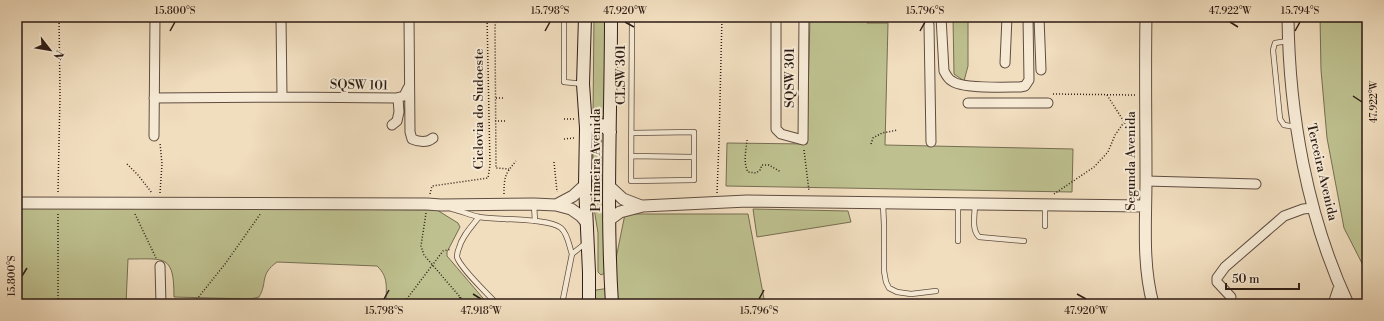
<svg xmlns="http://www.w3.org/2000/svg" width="1384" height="321" font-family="'Libre Bodoni',serif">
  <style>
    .green { fill: #bec08f; stroke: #766e52 }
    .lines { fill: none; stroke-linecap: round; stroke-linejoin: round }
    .service-casing { stroke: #604d40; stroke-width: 6 }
    .minor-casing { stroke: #604d40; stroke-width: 11 }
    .tertiary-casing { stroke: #604d40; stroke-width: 13 }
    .secondary-casing { stroke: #2f1d16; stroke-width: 14 }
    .path { stroke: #2f1d16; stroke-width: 1.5; stroke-dasharray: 1 2; stroke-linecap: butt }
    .service { stroke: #f6ead5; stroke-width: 4.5 }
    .minor { stroke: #f6ead5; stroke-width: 9 }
    .tertiary { stroke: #f6ead5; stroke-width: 11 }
    .secondary { stroke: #f6ead5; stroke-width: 12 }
    .ticks { fill: none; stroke: #2f1d16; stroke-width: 1.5 }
    .labels { text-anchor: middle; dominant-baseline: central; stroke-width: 4; stroke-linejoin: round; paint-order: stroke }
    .street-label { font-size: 13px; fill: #2f1d16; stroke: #f6ead5 }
    .neatline { fill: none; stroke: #2f1d16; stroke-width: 1.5 }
    .ticks-label { font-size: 10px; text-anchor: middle; fill: #2f1d16 }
  </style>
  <rect width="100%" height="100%" fill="#f1debf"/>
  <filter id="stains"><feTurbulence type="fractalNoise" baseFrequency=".005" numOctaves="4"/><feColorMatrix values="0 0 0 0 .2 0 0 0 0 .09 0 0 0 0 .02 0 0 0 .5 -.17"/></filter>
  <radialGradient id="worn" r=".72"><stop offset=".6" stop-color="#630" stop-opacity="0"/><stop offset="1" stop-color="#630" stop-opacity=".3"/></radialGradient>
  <path class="green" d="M594 17H606V117H593Z
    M810 17H867V23H888L885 145 1073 149 1072 192 726 186 727 143 807 144Z
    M953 17H968V66L964 81 954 74Z
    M1320 17H1367V273L1344 228 1327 138 1321 70Z
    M598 132 602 134 601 173 603 189 605 273 601 275 598 272V233L593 202V135Z
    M29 207 437 210 458 223 460 227 447 252V256L488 304H386C386 288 389 277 377 266L277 262C259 275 268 282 259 297L251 299 174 297C174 254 165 259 128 259L126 304H17V209L19 208Z
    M753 209 848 211 851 222 757 237Z
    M625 214H748L765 304H592L596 290 610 288Z"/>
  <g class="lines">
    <defs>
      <path id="service" d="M564 17V82L583 84
        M1288 41 1275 43 1273 50 1280 119 1284 125 1296 127
        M632 133 694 132V180L631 181 632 17
        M631 156 693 157
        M883 204 884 225V271L886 282 889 288 897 292 911 294 936 291
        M975 204C975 214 971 229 979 237L1024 241
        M534 205 535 221
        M1045 205V226
        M452 209C461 211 470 215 479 217 497 220 549 218 561 228 568 234 569 246 572 254
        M479 217C472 226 462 236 459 248 458 250 457 254 457 257 460 268 488 294 497 304
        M958 241V203
        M562 304 572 254 587 242"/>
      <path id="minor" d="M281 17 282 97 396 98 404 96 408 88
        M409 17 410 132 412 139C419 142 427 143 433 138
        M776 17V129L781 134 803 140 804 17
        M941 17 944 71C946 75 948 79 952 81 962 89 1006 87 1020 87L1025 86 1029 80 1028 17
        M1039 17 1041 70
        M929 25 931 142
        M1005 63 1007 17
        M154 98 282 97
        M968 103H1048
        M392 125 397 121 399 112 398 98
        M154 136 155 17
        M1146 181 1256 184
        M160 266 161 304
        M1231 297 1217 282V278L1225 267 1284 216 1303 209 1313 208"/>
      <path id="tertiary" d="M1146 17C1145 71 1146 125 1146 179 1146 220 1142 264 1153 304
        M1288 17C1289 114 1307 216 1348 304
        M610 187 623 199 641 206
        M17 203 427 204 441 205 534 204 556 205 571 209 581 216 586 222
        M556 205 573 196 585 185
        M609 220 620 212 643 206 747 201 1145 206
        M1334 304 1340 286"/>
      <path id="secondary" d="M585 17 583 84 586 128 585 185 589 272V304
        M611 17C611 113 606 209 612 304
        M586 128C597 124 602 122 610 132"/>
    </defs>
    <use href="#service" class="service-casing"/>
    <use href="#minor" class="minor-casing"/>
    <use href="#tertiary" class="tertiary-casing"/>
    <use href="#secondary" class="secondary-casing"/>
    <path class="path" d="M504 17 496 22 495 26 496 168 509 169
      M1053 94 1135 95
      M1107 95 1135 139
      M496 98H503
      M564 119H576
      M495 121H505
      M564 139 574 138
      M747 140C746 150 743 163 748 172L756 173 760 170 762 165H769L781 172
      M871 144 873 138 882 133 898 130
      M804 150 809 191
      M554 162 557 192
      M127 164 138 175 152 193
      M58 192 60 95 59 17
      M160 193 162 164 160 143
      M717 193 719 141 722 17
      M430 194 432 186 488 178 490 165 487 17
      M504 194C504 177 505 174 516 161
      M1054 194 1094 167 1108 152 1115 135 1125 121 1135 115
      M426 213 421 246 424 255 466 304
      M58 214V304
      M135 214 156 258
      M193 304 225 264 261 213
      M403 304 443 251 451 249
      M459 304 460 297"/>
    <use href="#service" class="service"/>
    <use href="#minor" class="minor"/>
    <use href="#tertiary" class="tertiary"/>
    <use href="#secondary" class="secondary"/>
  </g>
  <path class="ticks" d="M625 22 634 27M1230 22 1238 27M170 31 175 22M545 31 550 22M920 31 925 22M1295 31 1300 22M1353 96 1362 102M22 276 27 268M473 294 481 299M1077 294 1086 299M384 299 389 290M759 299 764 290"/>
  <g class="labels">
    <g class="street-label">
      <text transform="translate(621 75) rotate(-90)">CLSW 301</text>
      <text transform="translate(790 78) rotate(-90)">SQSW 301</text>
      <text transform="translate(359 85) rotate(1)">SQSW 101</text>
      <text transform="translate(479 109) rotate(-90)">Ciclovia do Sudoeste</text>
      <text transform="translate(596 160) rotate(-90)">Primeira Avenida</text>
      <text transform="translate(1131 161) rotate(-90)">Segunda Avenida</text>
      <text transform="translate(1322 172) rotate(77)">Terceira Avenida</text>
    </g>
  </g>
  <rect width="1384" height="321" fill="none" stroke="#f1debf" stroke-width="44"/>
  <g transform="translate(50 50) rotate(121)" stroke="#f6ead5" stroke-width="3" paint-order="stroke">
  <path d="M0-3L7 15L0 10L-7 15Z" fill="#2f1d16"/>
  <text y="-6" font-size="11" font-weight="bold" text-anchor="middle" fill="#2f1d16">N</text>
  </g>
  <path d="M1226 283v6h73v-6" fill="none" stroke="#2f1d16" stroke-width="2"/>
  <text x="1232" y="283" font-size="12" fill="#2f1d16" stroke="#f6ead5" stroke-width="3" paint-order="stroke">50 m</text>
  <rect x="22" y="22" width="1340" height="277" class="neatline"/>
  <g class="ticks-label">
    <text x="175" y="14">15.800°S</text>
    <text x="550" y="14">15.798°S</text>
    <text x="625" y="14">47.920°W</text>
    <text x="925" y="14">15.796°S</text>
    <text x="1230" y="14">47.922°W</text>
    <text x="1300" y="14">15.794°S</text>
    <text transform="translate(1373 102) rotate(-90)" y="4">47.922°W</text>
    <text transform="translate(11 276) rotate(-90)" y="4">15.800°S</text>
    <text x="384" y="314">15.798°S</text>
    <text x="481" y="314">47.918°W</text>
    <text x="759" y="314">15.796°S</text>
    <text x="1086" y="314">47.920°W</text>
  </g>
  <rect width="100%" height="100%" filter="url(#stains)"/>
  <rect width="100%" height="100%" fill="url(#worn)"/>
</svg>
